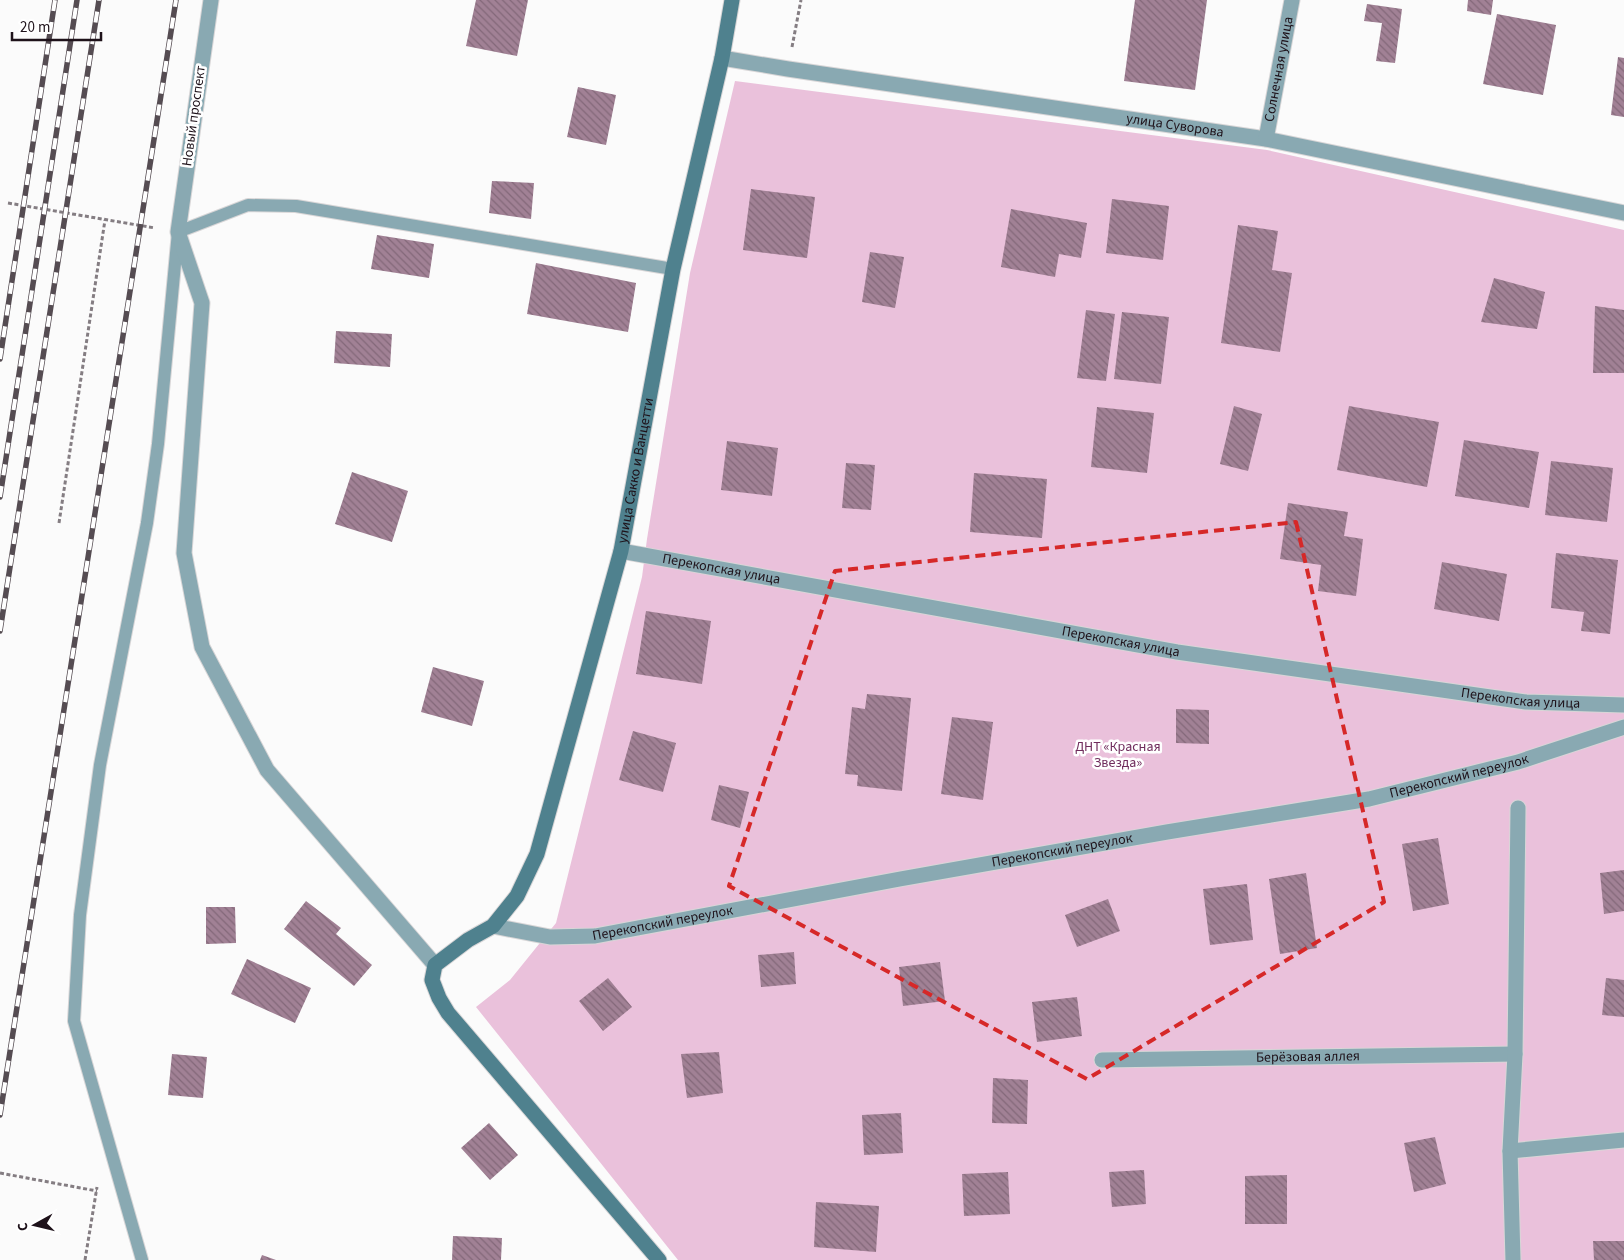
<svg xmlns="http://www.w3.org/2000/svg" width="1624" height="1260" font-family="'Source Sans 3',sans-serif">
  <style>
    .green { fill: #eac1db }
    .building { fill: url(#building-back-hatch) }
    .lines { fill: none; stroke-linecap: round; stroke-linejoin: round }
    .lane-casing { stroke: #d8d6d7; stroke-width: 14 }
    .street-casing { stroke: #d8d6d7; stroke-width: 17 }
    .secondary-casing { stroke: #d8d6d7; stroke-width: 17 }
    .path { stroke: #847d82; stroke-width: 3; stroke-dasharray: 4 2.5; stroke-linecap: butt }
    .lane { stroke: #89a9b2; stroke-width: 12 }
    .street { stroke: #89a9b2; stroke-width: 15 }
    .secondary { stroke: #4f818e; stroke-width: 15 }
    .rail-casing { stroke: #554c52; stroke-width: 5.5 }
    .rail { stroke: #fff; stroke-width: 4; stroke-dasharray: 11; stroke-linecap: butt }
    .marked { fill: none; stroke: #d62828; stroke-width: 4; stroke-dasharray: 10 6; stroke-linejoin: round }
    .labels { text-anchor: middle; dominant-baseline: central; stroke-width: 5; stroke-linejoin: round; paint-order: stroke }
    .street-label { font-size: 14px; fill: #1e121a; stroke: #fff }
    .park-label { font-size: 14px; fill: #702d5d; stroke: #fff }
  </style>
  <defs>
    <pattern id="building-back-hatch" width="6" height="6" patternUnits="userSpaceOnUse" patternTransform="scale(1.25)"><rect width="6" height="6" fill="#a18195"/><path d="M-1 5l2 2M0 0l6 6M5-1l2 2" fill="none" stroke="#836879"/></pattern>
  </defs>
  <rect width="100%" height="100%" fill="#fbfbfb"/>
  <path class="green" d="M735 81 1267 150 1624 230V1260H678L476 1007 510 980 556 923 642 577 647 539 690 273Z"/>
  <path class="building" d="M476 0H528L517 56 466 46Z
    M1135 0H1207L1195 90 1124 81Z
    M1468 0H1493L1491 15 1467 11Z
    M1367 4 1402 9 1395 63 1376 61 1382 23 1364 21Z
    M1497 14 1556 25 1543 95 1483 84Z
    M1618 57 1624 58V117L1611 115Z
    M578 87 616 95 606 145 567 137Z
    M492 181 534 183 531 219 489 213Z
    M751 189 815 197 807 258 743 250Z
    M1112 199 1169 206 1163 260 1106 253Z
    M1011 209 1087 223 1081 258 1059 254 1055 277 1001 267Z
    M1238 225 1278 231 1272 270 1292 273 1280 352 1221 343Z
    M377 235 434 244 429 278 371 269Z
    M870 252 904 257 895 308 862 302Z
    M536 263 636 283 628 332 527 314Z
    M1494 278 1545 292 1537 329 1481 322Z
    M1595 306 1624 310V373H1593Z
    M1086 310 1115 314 1106 381 1077 378Z
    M1122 312 1169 317 1161 384 1114 379Z
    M336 331 392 334 390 367 334 363Z
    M1234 406 1262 414 1248 471 1220 464Z
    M1349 406 1439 422 1427 487 1337 470Z
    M1097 407 1154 413 1147 473 1091 467Z
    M1464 440 1539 452 1529 508 1455 496Z
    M727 441 778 448 772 496 721 490Z
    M1551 461 1613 468 1607 522 1545 515Z
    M846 463 875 465 871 510 842 508Z
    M352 472 408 491 392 542 335 524Z
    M974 473 1047 479 1042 538 970 532Z
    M1288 503 1348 512 1344 536 1363 539 1356 596 1318 591 1321 565 1280 559Z
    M1556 553 1618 560 1610 634 1581 631 1584 612 1551 608Z
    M1442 562 1507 574 1499 621 1434 609Z
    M646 611 711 621 702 684 636 674Z
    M433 667 484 681 472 726 421 712Z
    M867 694 911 698 902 791 857 786 858 775 845 774 852 707 865 709Z
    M1176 709 1209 710V744L1176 743Z
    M952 717 993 722 983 800 941 794Z
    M633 731 676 743 663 792 619 780Z
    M719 785 749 792 740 828 711 820Z
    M1438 838 1449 904 1413 911 1402 844Z
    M1624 870V911L1604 914 1600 873Z
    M1306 873 1317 948 1280 954 1269 879Z
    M1247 884 1253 940 1210 945 1203 889Z
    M1108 899 1120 931 1077 947 1065 915Z
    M306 901 341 928 336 934 372 965 354 986 284 929Z
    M206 907H235L236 943 206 944Z
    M794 952 796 984 761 987 758 955Z
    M247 959 311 988 295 1023 231 994Z
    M940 962 945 1001 903 1006 899 967Z
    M608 978 632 1007 603 1031 579 1001Z
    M1606 978 1624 980V1017L1602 1015Z
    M1077 997 1082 1036 1037 1042 1032 1002Z
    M719 1052 723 1093 687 1098 681 1054Z
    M172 1054 207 1057 203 1098 168 1095Z
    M993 1078 1028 1080 1027 1124 992 1123Z
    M901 1113 903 1153 864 1155 862 1115Z
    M489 1123 518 1155 490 1180 461 1148Z
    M1435 1137 1446 1184 1414 1192 1404 1143Z
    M1144 1170 1146 1204 1112 1207 1109 1172Z
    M1008 1172 1010 1214 964 1216 962 1174Z
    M1287 1175V1224H1245V1176Z
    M816 1202 879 1206 876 1252 814 1247Z
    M453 1236 502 1238 501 1260H452Z
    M1593 1241H1624V1260H1594Z
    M262 1255 276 1260H260Z"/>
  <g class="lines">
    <defs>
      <path id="lane" d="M142 1260 74 1021 80 915 100 765 147 523 158 444 178 232 248 205 296 206 673 269"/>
      <g id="street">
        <path d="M211 0 178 232 202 303 184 553 202 647 267 770 435 965"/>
        <path id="s1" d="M722 58 788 69 1266 139 1624 213"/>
        <path id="s2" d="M1266 139 1292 0"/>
        <path id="s3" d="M621 551 1177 652 1526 702 1624 705"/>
        <path id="s4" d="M493 926 550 937 595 936 900 879 1167 832 1369 799 1518 762 1624 727"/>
        <path id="s5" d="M1102 1060 1515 1054"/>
        <path d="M1510 1151 1624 1140"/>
        <path d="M1513 1260 1510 1151 1515 1054 1518 808"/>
      </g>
      <g id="secondary">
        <path id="s6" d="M659 1260 448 1013 439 998 432 980 435 965 468 940 493 926 517 896 537 854 621 551 673 269 722 58 732 0"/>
      </g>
    </defs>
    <use href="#lane" class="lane-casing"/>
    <use href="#street" class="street-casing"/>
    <use href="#secondary" class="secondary-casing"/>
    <path class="path" d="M792 47 801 0
      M8 203 155 228
      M59 523 105 220
      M0 1173 97 1191
      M85 1260 97 1187"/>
    <use href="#lane" class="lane"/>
    <use href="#street" class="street"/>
    <use href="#secondary" class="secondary"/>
    <defs>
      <path id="rail" d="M0 359 55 0
        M0 497 77 0
        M0 631 99 0
        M0 1115 176 0"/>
    </defs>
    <use href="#rail" class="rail-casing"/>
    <use href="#rail" class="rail"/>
  </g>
  <path class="marked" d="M1296 522 1384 902 1087 1079 729 886 835 571Z"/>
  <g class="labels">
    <g class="street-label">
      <text stroke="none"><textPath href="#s2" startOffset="71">Солнечная улица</textPath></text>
      <text transform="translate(194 116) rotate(-82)">Новый проспект</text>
      <text stroke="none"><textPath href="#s1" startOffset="458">улица Суворова</textPath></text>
      <text stroke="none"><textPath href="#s6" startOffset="928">улица Сакко и Ванцетти</textPath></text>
      <text stroke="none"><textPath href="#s3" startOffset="102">Перекопская улица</textPath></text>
      <text stroke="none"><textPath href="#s3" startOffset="508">Перекопская улица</textPath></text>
      <text stroke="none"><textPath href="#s3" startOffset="912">Перекопская улица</textPath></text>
      <text stroke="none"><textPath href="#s4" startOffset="982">Перекопский переулок</textPath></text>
      <text stroke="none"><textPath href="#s4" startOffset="578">Перекопский переулок</textPath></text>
      <text stroke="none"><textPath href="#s4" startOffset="172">Перекопский переулок</textPath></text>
      <text stroke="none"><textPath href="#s5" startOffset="206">Берёзовая аллея</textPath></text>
    </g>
    <g class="park-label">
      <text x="1118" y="747">ДНТ «Красная<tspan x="1118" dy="16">Звезда»</tspan></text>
    </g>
  </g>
  <g transform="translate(35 1225) rotate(262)" stroke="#ffffff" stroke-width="4" paint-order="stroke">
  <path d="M0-4L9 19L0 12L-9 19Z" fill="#1e121a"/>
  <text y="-8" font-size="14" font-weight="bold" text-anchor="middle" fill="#1e121a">С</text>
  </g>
  <path d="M12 32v8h89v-8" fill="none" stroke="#1e121a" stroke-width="2.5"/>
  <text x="20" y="32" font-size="15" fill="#1e121a" stroke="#ffffff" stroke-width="4" paint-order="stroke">20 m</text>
</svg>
